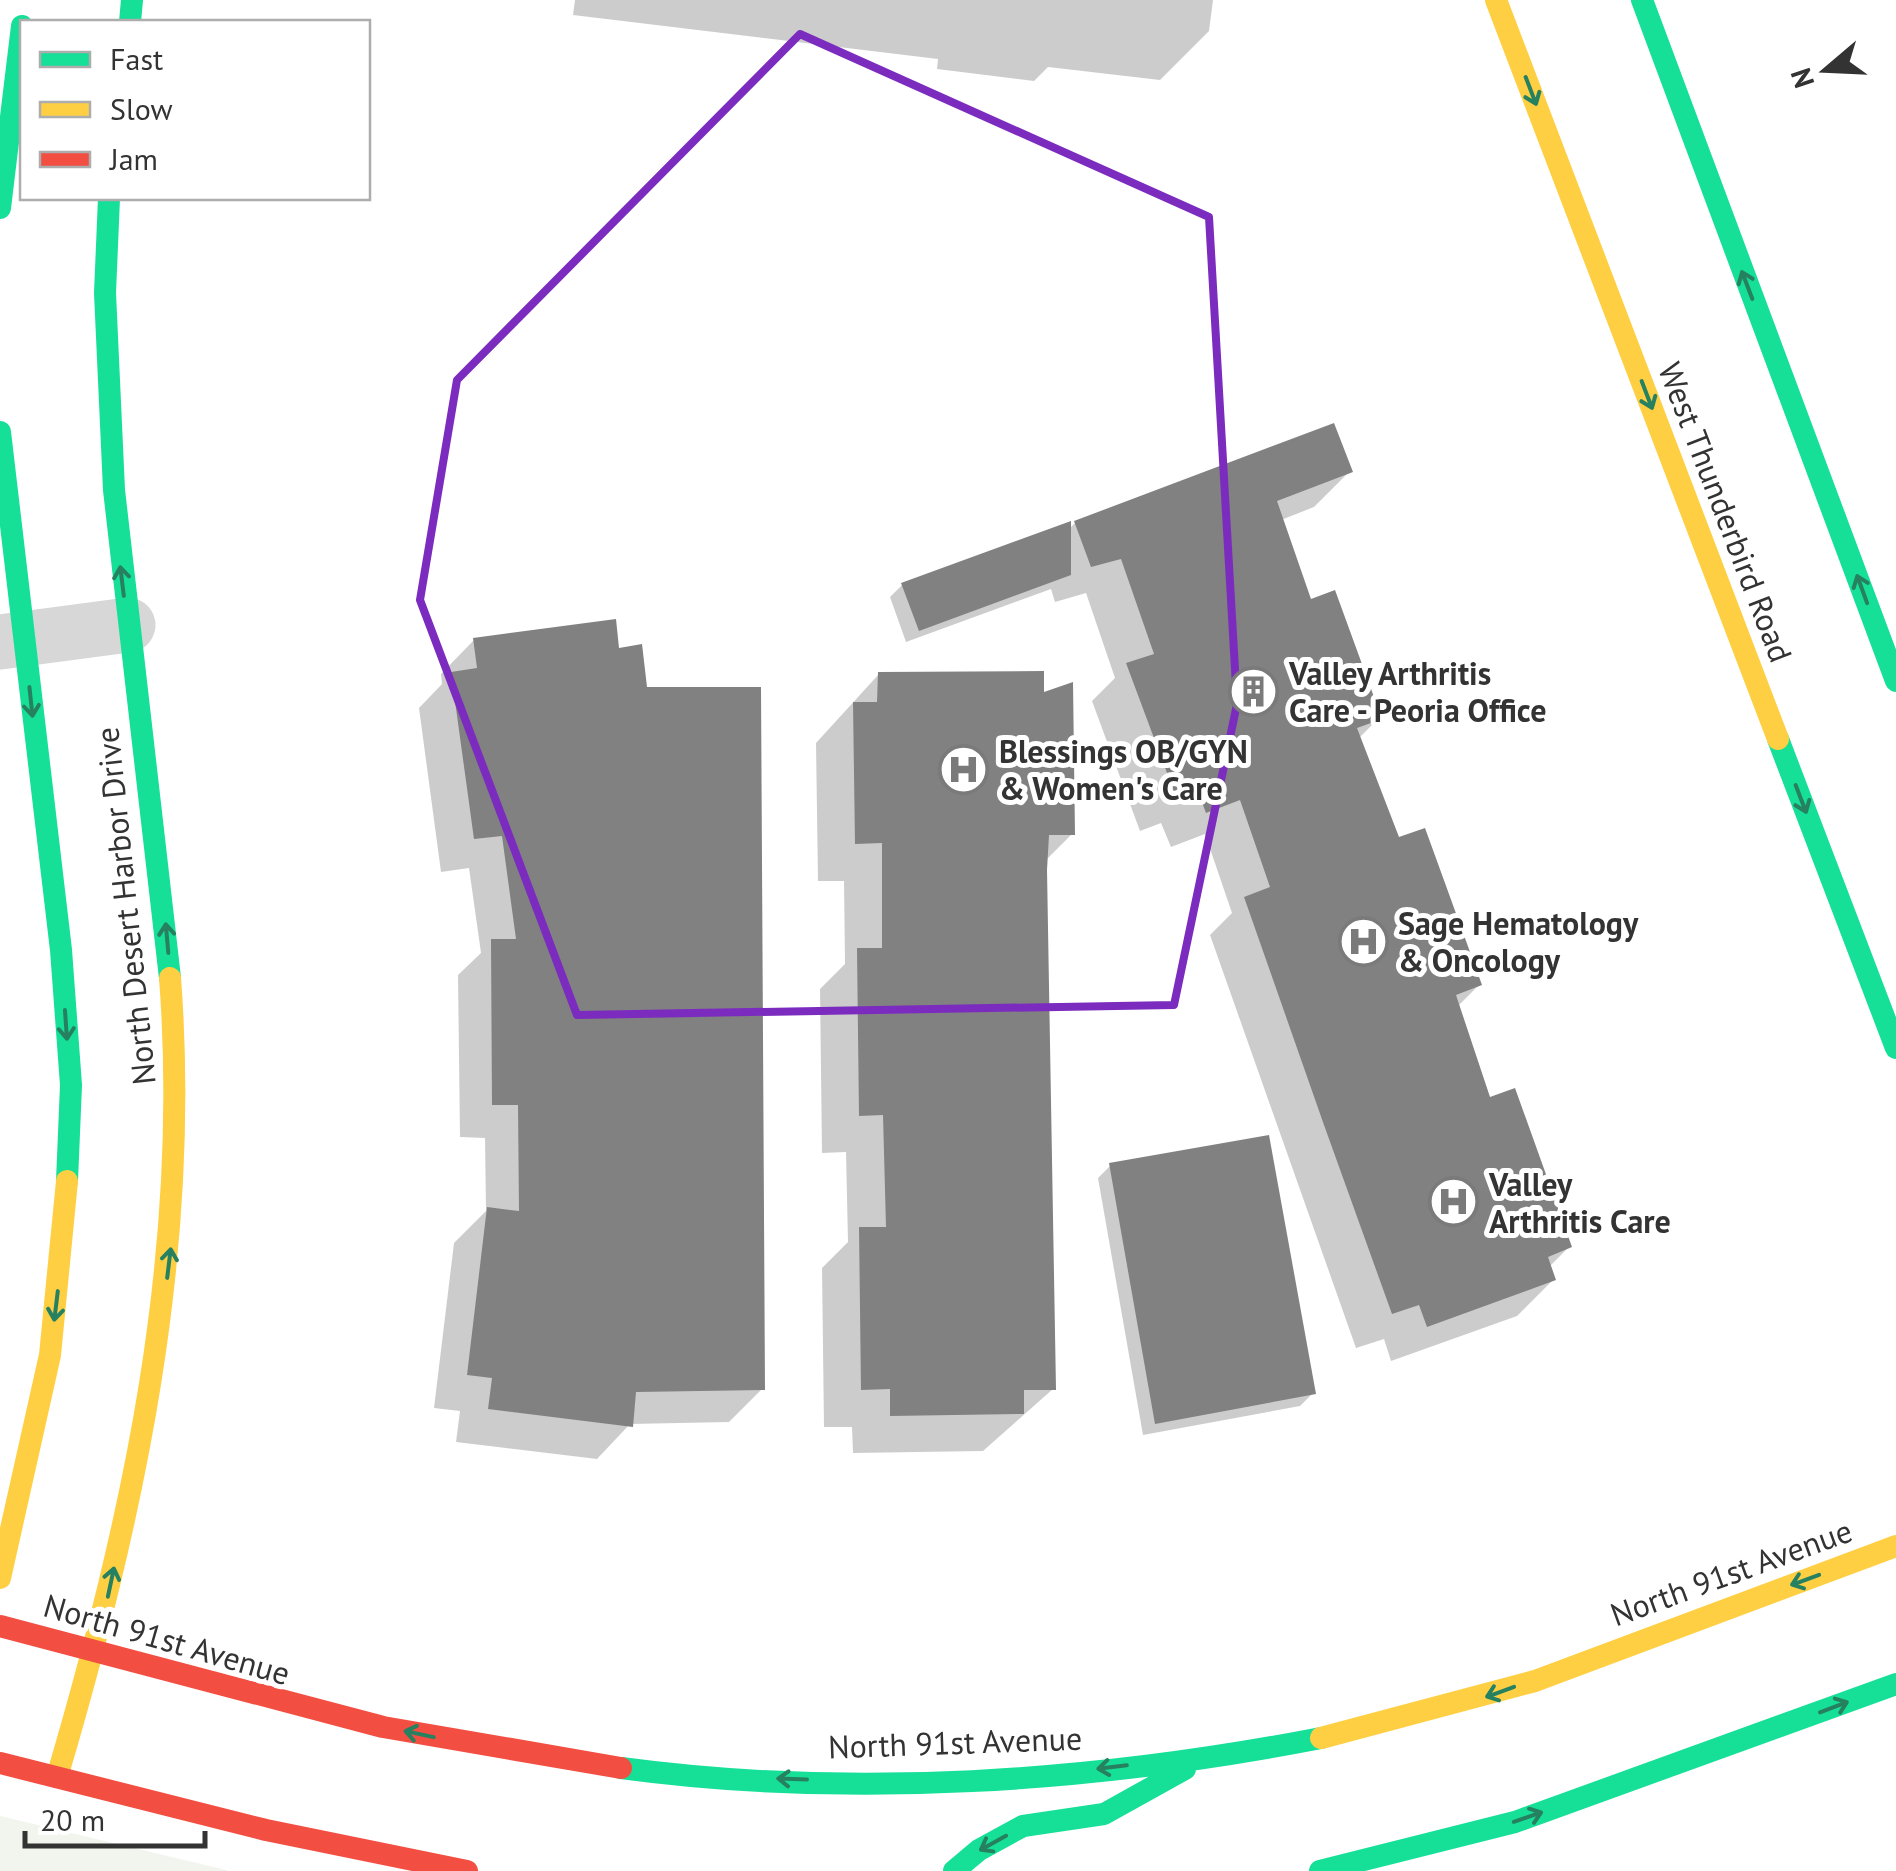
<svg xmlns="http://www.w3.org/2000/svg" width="1896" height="1871" font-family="'PT Sans',sans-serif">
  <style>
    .green { fill: #f1f5ed }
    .shadow { fill: #0003 }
    .building { fill: #818181 }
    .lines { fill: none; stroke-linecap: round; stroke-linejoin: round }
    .street { stroke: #d7d7d7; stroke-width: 55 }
    .fast { stroke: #16e098; stroke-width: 22 }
    .slow { stroke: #ffcf43; stroke-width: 22 }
    .jam { stroke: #f24e42; stroke-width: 22 }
    .oneway { stroke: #268160 }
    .marked { fill: none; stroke: #7b2cbf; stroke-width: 8; stroke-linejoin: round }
    .labels { text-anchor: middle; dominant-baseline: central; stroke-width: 10; stroke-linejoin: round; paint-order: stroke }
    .street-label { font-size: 32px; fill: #333; stroke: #fff }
    .poi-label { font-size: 32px; font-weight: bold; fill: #333; stroke: #fff; text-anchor: start }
  </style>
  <rect width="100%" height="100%" fill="#fff"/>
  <path class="green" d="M0 1816 226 1870 228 1871H0Z"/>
  <path class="shadow" d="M575 0H1213L1209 31 1160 80 1048 67 1034 81 937 69 938 59 573 15Z
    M1350 471 1314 507 1281 520 1309 602 1379 718 1359 738 1398 841 1479 985 1457 1007 1489 1100 1569 1247 1549 1267 1553 1280 1517 1316 1391 1361 1384 1339 1356 1348 1210 935 1232 913 1205 834 1171 847 1161 823 1140 831 1092 701 1115 678 1086 593 1055 602 1051 589 906 642 890 597 902 585 1068 530 1075 523Z
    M474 640 762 1389 729 1422 630 1424 597 1459 456 1442 460 1411 434 1408 454 1243 486 1211 485 1138 460 1137 458 975 481 953 469 868 441 872 419 708 442 684 441 674Z
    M879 674 1042 695 1072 834 1045 861 1053 1389 983 1451 853 1453 852 1427H824L822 1268 848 1242 846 1152 822 1153 820 989 845 964 844 881H818L816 743Z
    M1110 1166 1313 1393 1300 1406 1143 1435 1098 1178Z"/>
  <path class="building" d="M1334 423 1353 472 1277 501 1311 599 1335 590 1382 719 1357 728 1399 837 1425 828 1482 985 1456 995 1490 1097 1515 1088 1572 1247 1548 1257 1556 1280 1427 1327 1419 1305 1392 1314 1324 1125 1244 897 1270 887 1240 800 1206 813 1197 789 1176 797 1126 663 1154 654 1121 559 1091 567 1074 521Z
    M1071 521V575L919 631 901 583Z
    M616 619 619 648 642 644 647 687H761L765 1390 636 1392 633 1427 488 1409 492 1378 467 1375 487 1207 519 1211 518 1105H492L491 939H516L502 836 474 839 451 672 477 668 473 638Z
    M1044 671V692L1073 682 1075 835H1049L1047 870 1056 1390H1024V1414L890 1416V1389L861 1390 859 1227H886L883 1115 859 1116 857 948H882V843L855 844 853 702H877L878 672Z
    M1269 1135 1316 1394 1155 1424 1109 1163Z"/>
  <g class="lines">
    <path class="street" d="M0 642 128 625"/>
    <path class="fast" d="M1642 0 1896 681
      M130 22 132 0
      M109 198 105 293 114 490 170 978
      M0 208 22 26
      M0 432 61 950 71 1085 67 1181
      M1778 739 1896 1048
      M621 1768C851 1799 1094 1782 1321 1738
      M954 1871 979 1850 1023 1826 1104 1814 1185 1769
      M1320 1871 1515 1822 1896 1684"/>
    <path class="slow" d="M1496 0 1778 739
      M0 1578 50 1355 67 1181
      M1321 1738 1535 1681 1896 1546
      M57 1777C134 1517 191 1251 170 978"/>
    <path class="jam" d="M0 1626 383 1727 621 1768
      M0 1763 266 1830 467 1871"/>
  </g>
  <defs><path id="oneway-shaft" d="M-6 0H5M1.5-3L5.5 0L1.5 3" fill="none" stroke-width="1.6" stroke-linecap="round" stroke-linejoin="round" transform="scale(2.5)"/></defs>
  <g class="oneway">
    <use href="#oneway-shaft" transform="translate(1531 91) rotate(69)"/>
    <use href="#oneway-shaft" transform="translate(1747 285) rotate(-111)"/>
    <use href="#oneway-shaft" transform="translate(1647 395) rotate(69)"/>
    <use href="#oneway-shaft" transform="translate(122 581) rotate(-97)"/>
    <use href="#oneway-shaft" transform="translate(1862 589) rotate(-110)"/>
    <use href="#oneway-shaft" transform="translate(31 702) rotate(84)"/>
    <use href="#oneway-shaft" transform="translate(1801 799) rotate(69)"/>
    <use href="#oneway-shaft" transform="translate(167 938) rotate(-95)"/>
    <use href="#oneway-shaft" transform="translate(66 1025) rotate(86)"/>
    <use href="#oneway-shaft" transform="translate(169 1263) rotate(-83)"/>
    <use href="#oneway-shaft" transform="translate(56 1306) rotate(97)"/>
    <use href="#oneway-shaft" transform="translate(1805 1580) rotate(160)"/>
    <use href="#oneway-shaft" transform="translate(111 1582) rotate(-78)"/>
    <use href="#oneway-shaft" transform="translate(1500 1692) rotate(160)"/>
    <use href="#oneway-shaft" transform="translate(1834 1707) rotate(-21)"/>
    <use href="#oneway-shaft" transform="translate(419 1734) rotate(-168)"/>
    <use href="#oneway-shaft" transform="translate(1112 1767) rotate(173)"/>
    <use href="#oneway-shaft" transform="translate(792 1779) rotate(-178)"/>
    <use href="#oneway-shaft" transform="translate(1528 1817) rotate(-19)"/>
    <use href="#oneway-shaft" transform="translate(993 1843) rotate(151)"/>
  </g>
  <path class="marked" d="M800 34 1209 217 1237 704 1174 1005 577 1015 420 600 457 380Z"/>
  <defs>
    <symbol id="building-ring" viewBox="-11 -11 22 22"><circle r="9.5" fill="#fff" stroke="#7a7a7a" stroke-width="1.5"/><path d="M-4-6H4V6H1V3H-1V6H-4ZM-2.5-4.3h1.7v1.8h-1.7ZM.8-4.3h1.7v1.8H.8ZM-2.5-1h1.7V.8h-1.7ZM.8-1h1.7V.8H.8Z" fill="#7a7a7a"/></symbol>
    <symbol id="hospital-ring" viewBox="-11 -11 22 22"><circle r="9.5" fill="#fff" stroke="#7a7a7a" stroke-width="1.5"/><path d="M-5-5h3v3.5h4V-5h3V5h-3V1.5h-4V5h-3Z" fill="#7a7a7a"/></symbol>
  </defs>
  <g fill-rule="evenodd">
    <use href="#building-ring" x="1226" y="664" width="55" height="55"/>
    <use href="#hospital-ring" x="936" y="742" width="55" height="55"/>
    <use href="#hospital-ring" x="1336" y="914" width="55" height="55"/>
    <use href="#hospital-ring" x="1426" y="1174" width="55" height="55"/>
  </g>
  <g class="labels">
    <g class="street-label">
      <text transform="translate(1726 512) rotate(69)">West Thunderbird Road</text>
      <text transform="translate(125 906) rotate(-96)">North Desert Harbor Drive</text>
      <text transform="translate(1731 1572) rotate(-20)">North 91st Avenue</text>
      <text transform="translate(167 1639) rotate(16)">North 91st Avenue</text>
      <text transform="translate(955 1742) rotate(-2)">North 91st Avenue</text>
    </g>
    <g class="poi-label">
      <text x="1289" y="673">Valley Arthritis<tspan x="1289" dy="37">Care - Peoria Office</tspan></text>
      <text x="999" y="751">Blessings OB/GYN<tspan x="999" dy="37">&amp; Women's Care</tspan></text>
      <text x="1398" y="923">Sage Hematology<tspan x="1398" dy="37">&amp; Oncology</tspan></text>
      <text x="1489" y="1184">Valley<tspan x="1489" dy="37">Arthritis Care</tspan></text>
    </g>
  </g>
  <rect x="20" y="20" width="350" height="180" fill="#ffffff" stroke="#adadad" stroke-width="2.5"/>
  <rect x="40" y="52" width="50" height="15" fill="#16e098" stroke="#adadad" stroke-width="2.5"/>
  <text x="110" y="70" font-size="30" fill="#333333">Fast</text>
  <rect x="40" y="102" width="50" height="15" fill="#ffcf43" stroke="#adadad" stroke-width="2.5"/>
  <text x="110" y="120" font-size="30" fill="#333333">Slow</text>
  <rect x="40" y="152" width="50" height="15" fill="#f24e42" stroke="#adadad" stroke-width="2.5"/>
  <text x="110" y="170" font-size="30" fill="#333333">Jam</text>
  <g transform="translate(1826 70) rotate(251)" stroke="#ffffff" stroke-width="8" paint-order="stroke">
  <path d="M0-8L18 38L0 25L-18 38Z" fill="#333333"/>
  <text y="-15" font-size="28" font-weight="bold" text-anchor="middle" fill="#333333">N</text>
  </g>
  <path d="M25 1831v15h180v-15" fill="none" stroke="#333333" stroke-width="5"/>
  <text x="40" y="1831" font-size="30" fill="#333333" stroke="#ffffff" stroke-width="8" paint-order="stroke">20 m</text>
</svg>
